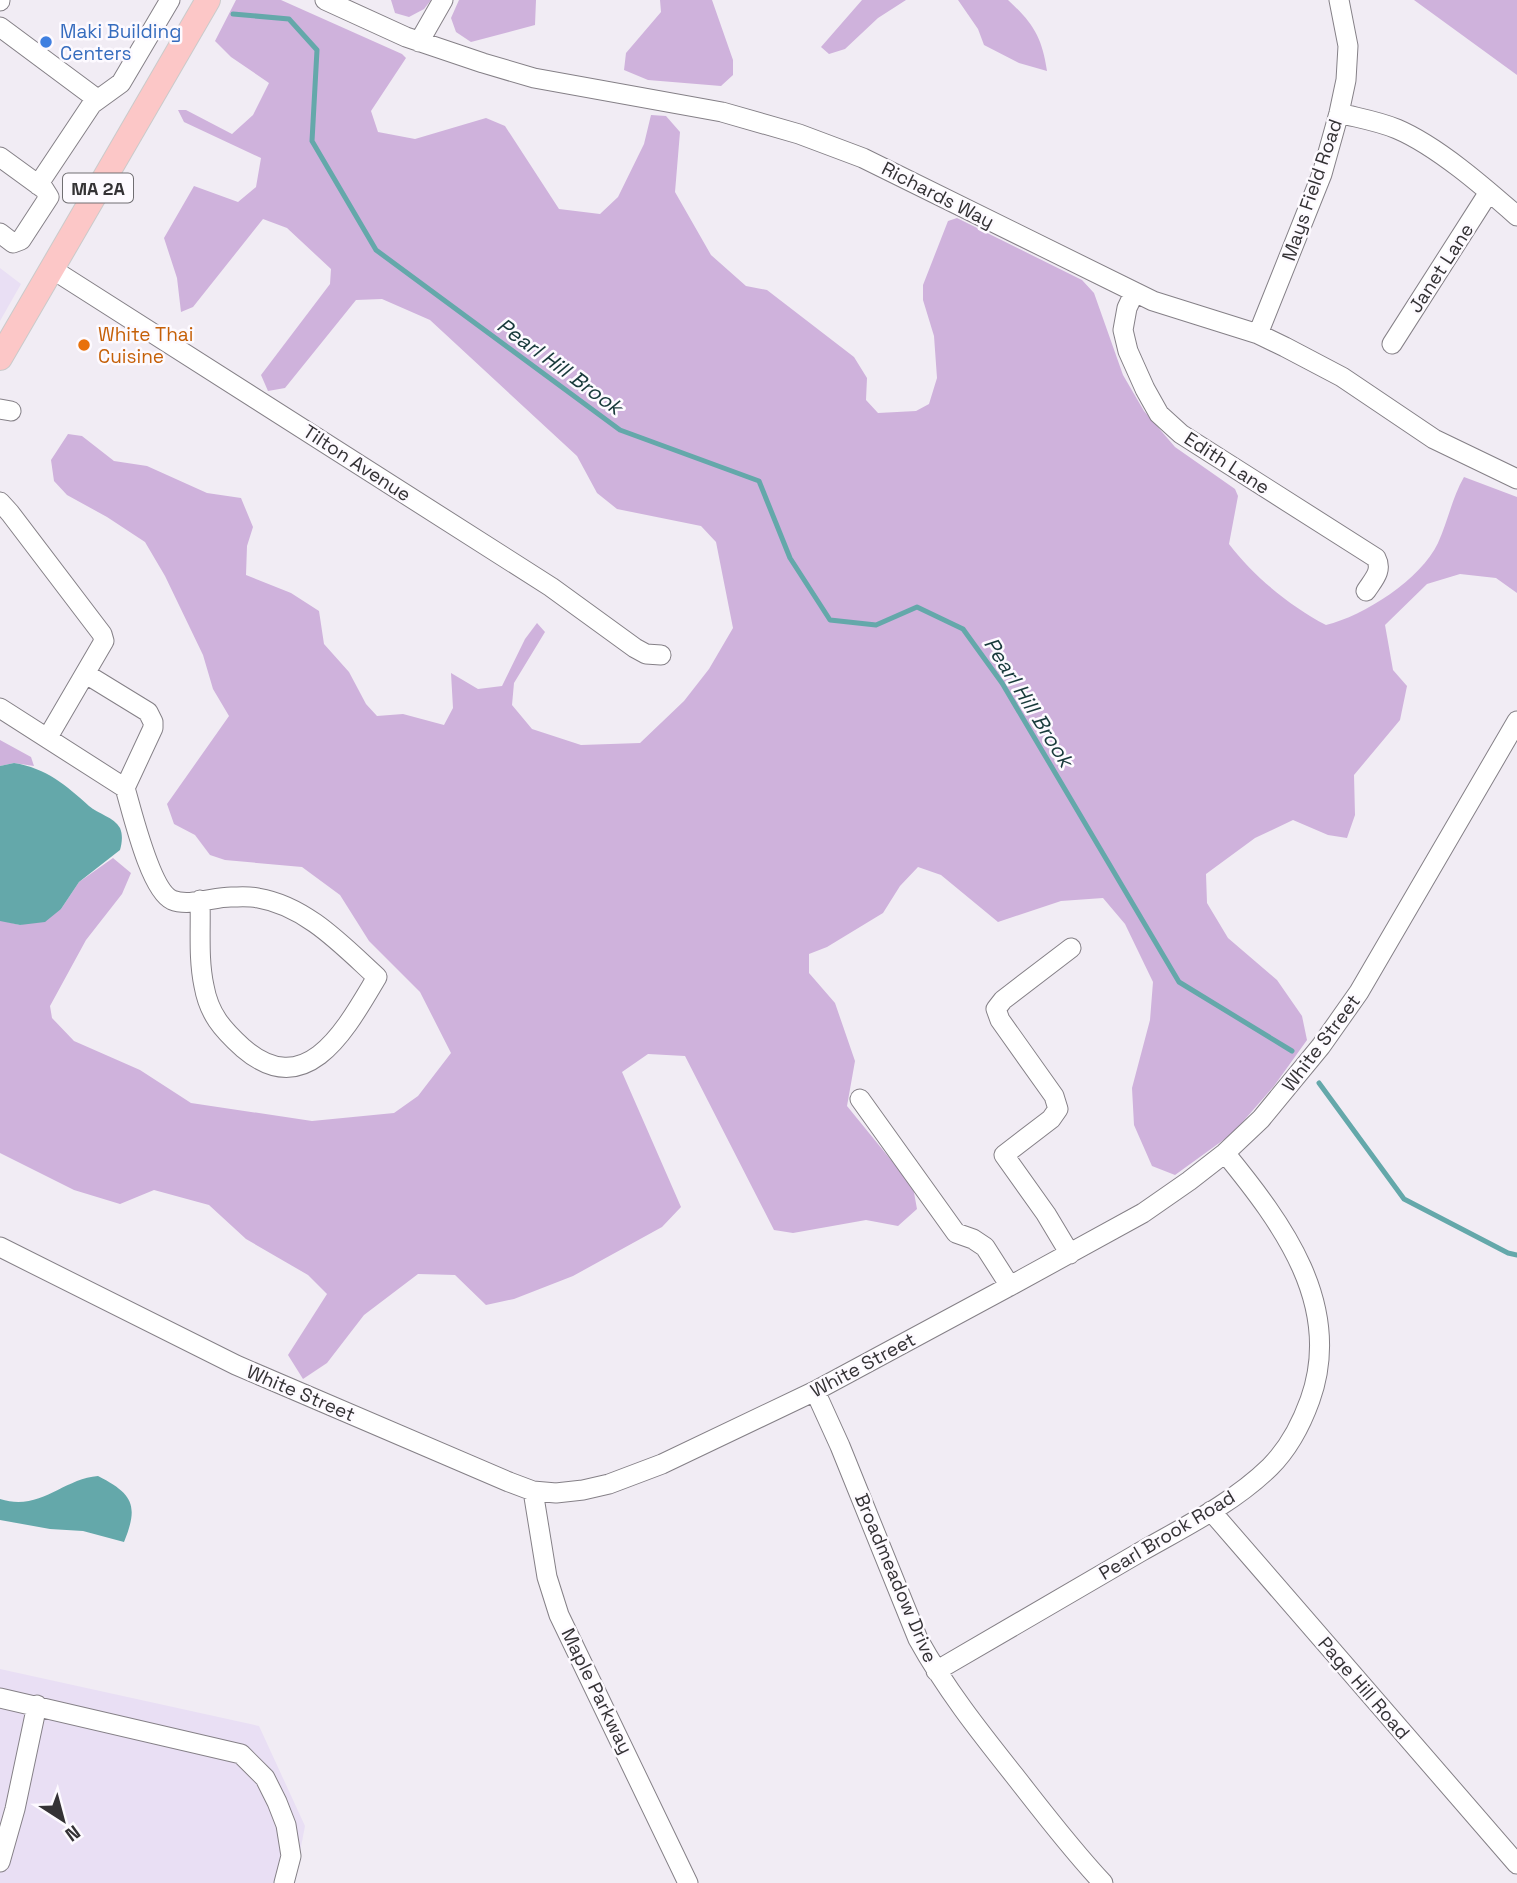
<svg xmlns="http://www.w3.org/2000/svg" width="1517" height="1883" font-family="'Space Grotesk',sans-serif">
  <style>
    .commercial { fill: #e9dff4 }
    .green { fill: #cfb2dc }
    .water { fill: #64a8aa }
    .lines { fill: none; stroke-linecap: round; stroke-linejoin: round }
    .stream { stroke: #64a8aa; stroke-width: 5 }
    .minor-casing { stroke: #858087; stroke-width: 21 }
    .major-casing { stroke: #cacaca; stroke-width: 26 }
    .minor { stroke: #fff; stroke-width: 19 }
    .major { stroke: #fcc7c7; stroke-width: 24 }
    .shop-dot { fill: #3f7fe0; stroke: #fdfaff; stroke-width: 2.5 }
    .food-dot { fill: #e8710a; stroke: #fdfaff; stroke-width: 2.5 }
    .labels { text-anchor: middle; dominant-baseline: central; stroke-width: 5; stroke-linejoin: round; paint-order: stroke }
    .shield { fill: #fdfaff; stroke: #706e72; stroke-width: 2 }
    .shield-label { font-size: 18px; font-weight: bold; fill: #343235 }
    .shop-label { font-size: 19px; fill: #366cbe; stroke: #fdfaff; text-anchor: start }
    .street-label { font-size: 19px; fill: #343235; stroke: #fdfaff }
    .food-label { font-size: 19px; fill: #c56008; stroke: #fdfaff; text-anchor: start }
    .water-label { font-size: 21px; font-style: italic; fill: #17393a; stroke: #fdfaff }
  </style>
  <rect width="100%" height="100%" fill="#f1ecf4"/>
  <path class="commercial" d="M0 268 21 284 0 321Z
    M0 1669 259 1726 305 1826 294 1883H0Z"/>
  <path class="green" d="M236 0H281L402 54 406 58 371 111 378 132 415 139 486 118 505 126 559 209 600 214 618 197 644 144 651 115 666 116 680 132 675 192 711 255 746 286 767 290 854 357 867 378 866 400 878 413 916 411 929 404 937 378 934 336 923 300V285L948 221 957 218 1082 280 1094 293 1123 375 1144 411 1175 447 1235 489 1238 496 1229 544C1254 577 1290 606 1326 625 1364 616 1421 579 1438 543 1448 521 1452 498 1464 477L1517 497V593L1496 578 1460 574 1427 584 1385 625 1393 670 1407 686 1400 720 1354 775 1355 815 1347 838 1328 835 1293 820 1255 838 1206 874 1207 903 1228 938 1277 980 1302 1016 1307 1040 1274 1086 1233 1133 1175 1175 1152 1166 1134 1125 1132 1088 1150 1020 1153 982 1125 924 1103 898 1061 901 998 922 941 875 918 867 900 886 883 913 827 947 809 954V973L835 1003 855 1061 847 1106 913 1187 917 1209 898 1226 866 1220 793 1233 774 1230 685 1056 648 1054 622 1072 681 1207 662 1227 573 1276 514 1299 486 1305 455 1275 418 1274 364 1315 327 1363 303 1379 288 1355 327 1294 308 1275 246 1239 209 1205 154 1190 120 1204 74 1190 0 1153V920L20 925 61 909 79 882 113 858 131 873 122 894 86 940 50 1006 52 1018 74 1041 140 1070 191 1103 312 1121 394 1113 418 1096 451 1053 420 992 369 941 340 895 302 867 225 860 210 855 195 835 174 824 167 804 229 716 213 689 203 655 165 576 145 542 107 517 67 495 54 481 51 460 68 434 82 436 114 461 147 466 207 493 241 498 253 527 247 546 246 575 291 593 319 611 324 644 349 672 366 704 377 716 403 714 444 725 453 708 451 673 478 689 502 686 525 639 537 623 545 632 514 683 512 705 532 729 581 745 640 743 684 701 709 669 733 628 716 542 701 526 617 509 597 493 577 456 430 320 382 299 356 300 285 388 268 391 261 375 330 284 331 269 287 228 263 219 193 307 181 312 177 278 164 238 194 186 238 202 256 187 261 158 184 122 178 110H186L232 134 253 115 269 83 231 57 215 41Z
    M391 0H431L424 9 409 17 395 13Z
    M459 0H536L535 25 471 42 456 32 451 18Z
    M660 0H712L733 60V75L721 86 648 80 624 70 626 53 661 12Z
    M862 0H906L878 18 845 49 829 54 821 47Z
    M958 0H1008C1033 23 1042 37 1047 71L1019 63 984 45 978 29Z
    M1414 0H1517V75Z
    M0 740 31 757 34 766 14 763 0 766Z"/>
  <path class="water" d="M14 763C46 768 66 785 89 806 98 814 114 817 120 828 123 835 122 843 120 850L79 882 61 909 45 922 20 925 0 921V766Z
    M98 1476C133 1494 139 1505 124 1542L83 1531 50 1529 0 1520V1499C40 1512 62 1479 98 1476Z"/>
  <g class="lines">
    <path class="stream" d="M233 14 289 19 317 50 312 141 376 250 620 430 759 481 790 558 830 620 876 625 917 607 963 629 1002 683 1179 982 1292 1051
      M1319 1083 1404 1199 1508 1253 1517 1255"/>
    <defs>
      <path id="minor" d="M325 0 406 37 483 63 534 78 722 112 799 134 863 158 1153 301 1258 334 1285 347 1342 377 1434 439 1517 479
        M0 1V0
        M0 27 97 99
        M419 42 443 0
        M1339 113C1358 118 1378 121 1397 129 1437 146 1484 187 1517 216
        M0 157 44 189 49 197 21 240 13 243 0 233
        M38 185 92 104 121 83 170 0
        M52 269 551 587 635 648 646 654 661 655
        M1134 293 1127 308 1123 330 1128 351 1145 389 1159 414 1181 434 1376 558C1383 571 1373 580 1366 591
        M1258 334 1322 174 1339 113 1346 80 1348 46 1339 0
        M1392 344 1489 192
        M0 409 11 411
        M0 502 10 513 102 634 104 641 48 737
        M86 674 148 712 153 722V728L125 788
        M0 708 125 788C132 811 150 890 172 900 189 907 213 897 231 897 239 897 249 896 258 898 306 906 342 945 377 977 348 1025 308 1104 243 1048 222 1029 209 1014 204 986 198 958 201 929 200 900
        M860 1099 956 1233 973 1239 985 1247 1010 1286
        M0 1247 236 1365 509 1482 533 1491 556 1493 583 1490 609 1484 662 1464 815 1391 1010 1286 1143 1213 1189 1181 1225 1153 1261 1119 1321 1046 1359 992 1517 721
        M1070 1254 1046 1214 1004 1155 1051 1119 1058 1109 1054 1096 1000 1020 996 1009 1003 1000 1071 948
        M815 1391 840 1446 918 1639C945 1688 979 1731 1014 1775 1043 1812 1071 1849 1103 1883
        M533 1491 547 1577 559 1615 688 1883
        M1211 1511 1517 1864
        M936 1671C1004 1631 1073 1591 1142 1551 1186 1526 1233 1503 1270 1467 1289 1448 1301 1425 1310 1400 1344 1305 1282 1223 1225 1153
        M0 1698 241 1754 265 1778 277 1802 286 1825 291 1856 284 1883
        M0 1862 15 1809 37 1705"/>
      <path id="major" d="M0 358 208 0"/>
    </defs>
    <use href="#minor" class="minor-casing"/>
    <use href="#major" class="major-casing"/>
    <use href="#minor" class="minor"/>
    <use href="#major" class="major"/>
  </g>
  <circle class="shop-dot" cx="46" cy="42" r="7"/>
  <circle class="food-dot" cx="84" cy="345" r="7"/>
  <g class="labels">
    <rect class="shield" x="63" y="173.5" width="70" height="29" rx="5"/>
    <g class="shield-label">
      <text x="98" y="188">MA 2A</text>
    </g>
    <g class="shop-label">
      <text x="60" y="31">Maki Building<tspan x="60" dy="22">Centers</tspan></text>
    </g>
    <g class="street-label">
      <text transform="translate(1312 190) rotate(-71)">Mays Field Road</text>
      <text transform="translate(938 195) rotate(27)">Richards Way</text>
      <text transform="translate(1441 268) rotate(-57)">Janet Lane</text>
      <text transform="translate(357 463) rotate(33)">Tilton Avenue</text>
      <text transform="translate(1227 463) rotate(33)">Edith Lane</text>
      <text transform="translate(1321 1043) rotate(-53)">White Street</text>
      <text transform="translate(863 1365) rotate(-28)">White Street</text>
      <text transform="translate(301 1393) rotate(23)">White Street</text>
      <text transform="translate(1167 1535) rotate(-31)">Pearl Brook Road</text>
      <text transform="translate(896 1578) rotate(67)">Broadmeadow Drive</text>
      <text transform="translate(1364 1688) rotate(49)">Page Hill Road</text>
      <text transform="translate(597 1691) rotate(64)">Maple Parkway</text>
    </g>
    <g class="food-label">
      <text x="98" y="334">White Thai<tspan x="98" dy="22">Cuisine</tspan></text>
    </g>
    <g class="water-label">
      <text transform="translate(560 366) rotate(36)">Pearl Hill Brook</text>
      <text transform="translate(1029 702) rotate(58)">Pearl Hill Brook</text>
    </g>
  </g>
  <g transform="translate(63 1820) rotate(144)" stroke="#fdfaff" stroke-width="5" paint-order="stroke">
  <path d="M0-5L12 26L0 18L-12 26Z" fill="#343235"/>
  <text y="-10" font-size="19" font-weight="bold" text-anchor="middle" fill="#343235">N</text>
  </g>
</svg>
